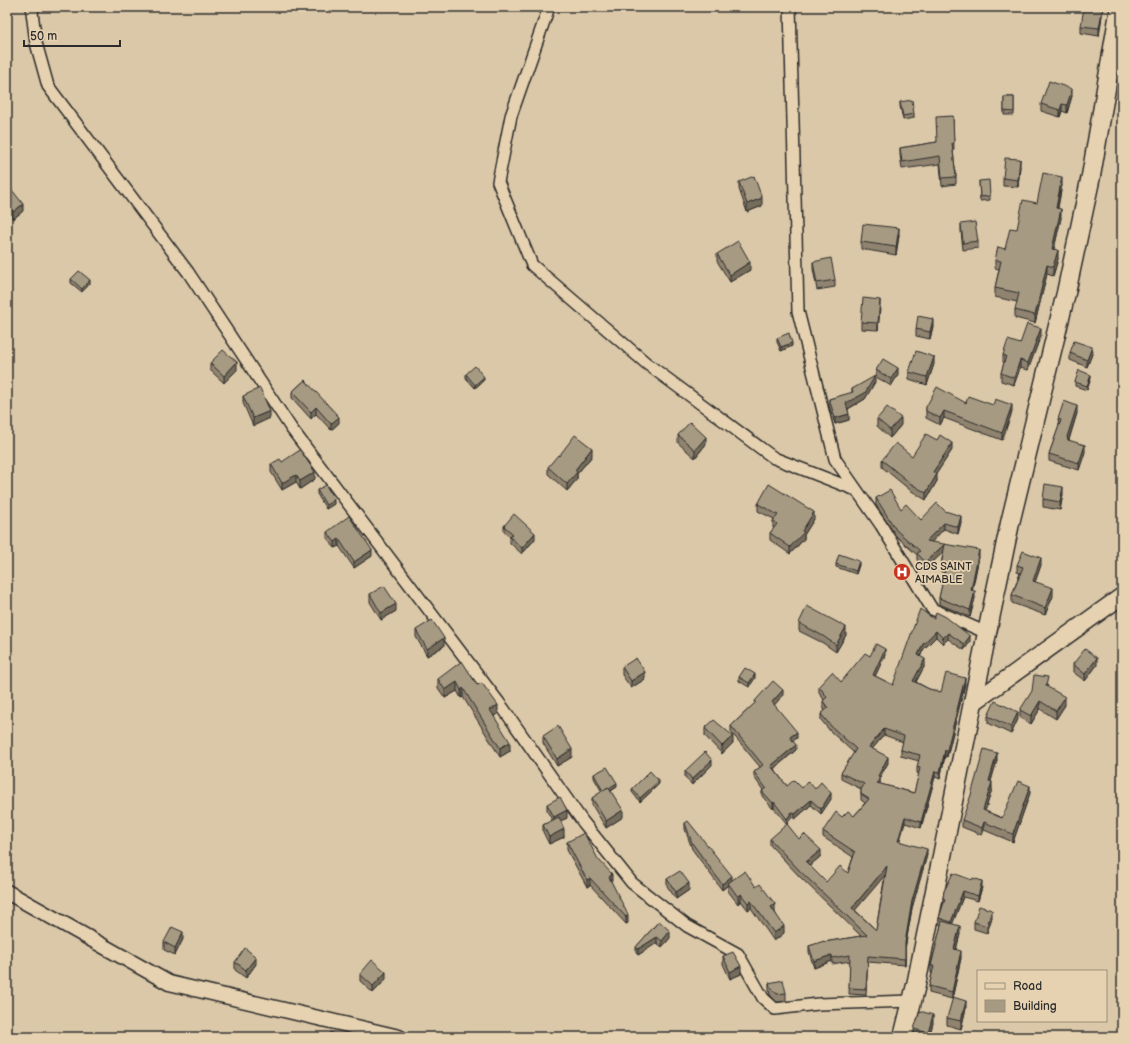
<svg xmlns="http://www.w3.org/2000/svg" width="1129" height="1044" font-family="'Balsamiq Sans',sans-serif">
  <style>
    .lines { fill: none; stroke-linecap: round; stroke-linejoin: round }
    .minor-casing { stroke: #2b2b2b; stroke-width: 14 }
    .tertiary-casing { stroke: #2b2b2b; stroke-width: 17 }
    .secondary-casing { stroke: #2b2b2b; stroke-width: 19 }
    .primary-casing { stroke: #2b2b2b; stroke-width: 21 }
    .minor { stroke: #e6d2b0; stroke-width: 11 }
    .tertiary { stroke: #e6d2b0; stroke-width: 14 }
    .secondary { stroke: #e6d2b0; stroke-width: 16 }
    .primary { stroke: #e6d2b0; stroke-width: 18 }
    .wall { fill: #908470; stroke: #2b2b2b; fill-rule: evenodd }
    .shaded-wall { fill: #756c5b; stroke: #2b2b2b }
    .building { fill: #a79a82; stroke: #2b2b2b; fill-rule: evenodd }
    .labels { text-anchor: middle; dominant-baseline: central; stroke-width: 3.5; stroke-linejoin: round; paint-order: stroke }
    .poi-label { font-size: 11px; fill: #2b2b2b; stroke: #e6d2b0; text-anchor: start }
  </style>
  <rect width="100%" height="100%" fill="#dbc8a8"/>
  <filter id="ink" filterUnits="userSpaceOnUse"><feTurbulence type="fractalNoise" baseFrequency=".025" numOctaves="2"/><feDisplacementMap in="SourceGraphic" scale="8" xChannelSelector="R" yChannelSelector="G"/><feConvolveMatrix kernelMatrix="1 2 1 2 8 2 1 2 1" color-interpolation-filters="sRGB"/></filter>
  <g filter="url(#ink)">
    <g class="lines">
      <defs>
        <path id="minor" d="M34 7 32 12 36 43 48 86 188 272 291 428 503 708 583 822 632 883 687 926 738 954 763 998 775 1009 818 1004 912 1001
          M549 7 511 116 498 182 532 265 646 363 774 458 856 490
          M790 7 798 311 835 459 881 525 932 609 987 633"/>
        <path id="tertiary" d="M7 892 169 983 399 1037"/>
        <path id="secondary" d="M973 703 1122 596"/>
        <path id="primary" d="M903 1037 916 985 987 633 1010 523 1066 293 1091 176 1120 7"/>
      </defs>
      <use href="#minor" class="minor-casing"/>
      <use href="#tertiary" class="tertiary-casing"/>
      <use href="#secondary" class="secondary-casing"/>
      <use href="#primary" class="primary-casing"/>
      <use href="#minor" class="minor"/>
      <use href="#tertiary" class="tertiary"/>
      <use href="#secondary" class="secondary"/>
      <use href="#primary" class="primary"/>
    </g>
    <path class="wall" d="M1103 7 1099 36 1081 33V26Z
      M1072 96 1067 113 1062 111 1060 117 1041 111V104Z
      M1004 97H1014V115H1004Z
      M900 102 914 114V118L903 120 900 106Z
      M953 116 954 150H953L956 177V184L942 186 940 164 902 169 900 155V148L937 142Z
      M1020 166 1018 187 1003 186V178Z
      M979 181 990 196V200L980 201Z
      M739 182 762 206 747 212 739 189Z
      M1062 185 1058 208 1061 218 1054 249 1058 259 1053 276 1047 274 1035 323 1015 318V310L1017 302 995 297V288L999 269 995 268V260L1005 249 1017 229 1037 203Z
      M7 195 23 211 13 219 7 212Z
      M961 224 978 241V248L963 250 961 231Z
      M899 235 896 255 861 249V242Z
      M717 254 750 270 730 282 717 261Z
      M813 262 835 280V287L817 290 813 269Z
      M71 279 90 284 82 292 71 283Z
      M880 307 878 330 861 329V322Z
      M933 326 930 339 916 336V329Z
      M1041 335 1028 370 1020 368 1014 385 1001 381V373L1004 363 1003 362V355L1020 344Z
      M777 338 792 346 781 351 777 342Z
      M1070 353 1092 354 1087 367 1070 360Z
      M210 363 237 370 224 383 210 370Z
      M934 364 927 385 909 379V372Z
      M876 370 898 375 891 386 876 377Z
      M466 374 484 380 475 388 466 378Z
      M1091 378 1087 390 1075 386V382Z
      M305 380 339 423 331 430 316 414 311 419 292 398V392Z
      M875 382 865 399 848 409 849 420 835 424 829 406V399L852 393V389Z
      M243 396 270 418 253 426 243 403Z
      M966 403 1012 412 1002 440 944 418 940 425 926 418V407Z
      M1077 413 1069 440 1085 452 1079 470 1049 461V454L1059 426 1058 419Z
      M877 419 901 425 890 438 877 426Z
      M678 435 706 444 695 458 678 443Z
      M952 450 936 474 937 481 926 500 910 490 882 467V460Z
      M559 456H592L577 474V479L567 491 548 474V467Z
      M282 462 315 479 300 489 296 482 282 490 271 472V464Z
      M317 490 334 504 326 509 317 494Z
      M1063 494 1060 510 1043 507V499Z
      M876 498 901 509 921 520 945 511 961 522 958 534 944 529 931 542 979 557 972 590 975 598 970 617 939 604V598L945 573 941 572V566L943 552 925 569 917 560V555L896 536 876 505Z
      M758 504 814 519 804 535V539L790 554 770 540V533L774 528H773V521L774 519 758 511Z
      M504 526 535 539 522 554 510 543V537L504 532Z
      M327 532 372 556 354 568 339 546 335 548 327 538Z
      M836 564 859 565 856 574 836 567Z
      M1017 565H1041L1035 582 1053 596 1045 615 1012 603V595L1020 573 1017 572Z
      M370 594 396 611 381 620 370 602Z
      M934 619 970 642 964 650 948 639 943 644 936 637 923 650 920 657 925 665 916 682 929 689 941 692 965 684 947 757 945 756 940 779 935 777 921 828 905 823 899 841 927 855 912 908 905 949V965L868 962 866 995 849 994 850 961 832 964V961L814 968 809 952V946L824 942 861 936 799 876 770 845V839H799L821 856 809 866 826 882 848 873 853 857 823 837V831L842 817 854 816 865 803 861 800V789L841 779V773L854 753 830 731 821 720V714L825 711 823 707V701L824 700 819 692V686L841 682 870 656 885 655 875 676 893 685ZM884 735 903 742 901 750V756L919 761 917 767V773L919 774 914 793 880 784V777L888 763 872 749ZM885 874 876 930 855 910Z
      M799 623 846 635 836 652 823 643 799 631Z
      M416 630 444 646 427 656 416 637Z
      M1073 664 1097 665 1085 681 1073 672Z
      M622 667 645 679 631 688 622 675Z
      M739 677 755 678 749 687 739 681Z
      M438 679 477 685 498 714 494 716 510 751 500 757 463 697 461 698 457 691 445 698 438 688Z
      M1048 685 1047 687 1065 705 1056 719 1040 709 1031 724 1020 717V710Z
      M783 695 774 705 797 738 793 741 796 750 774 769 787 786 802 788 815 789 831 799 821 814 811 805 795 819 792 817 787 824 774 808 773 809 762 796V791L763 790 754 777V772L760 767 731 732V726L755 703V701Z
      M988 716 1018 719 1011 734 988 723Z
      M705 728 733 743 722 754 705 736Z
      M543 736 572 757 557 766 543 743Z
      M997 760 991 781 992 789 985 811 1002 818 1030 793 1013 842 984 830 982 835 962 827V820Z
      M712 765 692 785 685 777V771Z
      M594 774 617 787 611 791 623 817 606 828 592 805V798L602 792 594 778Z
      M659 784 640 802 632 792V789Z
      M547 804 567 818 560 821 564 837 549 844 543 832V825L552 820 547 811Z
      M685 823 732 881 775 912 784 933 774 941 751 908 748 910 741 901 738 904 728 891V885L722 890 692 849 685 829Z
      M567 842 598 859 612 881 611 882 628 923 626 924 590 885 587 887 567 850Z
      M667 879 689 890 676 899 667 886Z
      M982 887 978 901 963 897 952 924 960 934 956 950 961 958 952 999 929 993V986L932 973H931V966L941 925 939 924V918L944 904H943V898L944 891Z
      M992 917 987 933 974 929V922Z
      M659 921 670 938 662 947 657 943 638 955 636 953V947Z
      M183 939 175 955 164 950V942Z
      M723 956 741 974 730 979 723 964Z
      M235 962 256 964 246 978 235 970Z
      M360 974 386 979 373 993 360 981Z
      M769 983 786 993V1001L777 1002 770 995 769 990Z
      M966 1008 961 1029 947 1025V1018Z
      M933 1023 929 1037H917L914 1036V1029Z"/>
    <path class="shaded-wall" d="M1103 7V9L1099 36V28Z
      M1072 89V96L1067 113V105Z
      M1062 104V111L1060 117V110Z
      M1020 159V166L1018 187V180Z
      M1062 177V185L1056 216V208Z
      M762 198V206L747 212V204Z
      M23 204V211L13 219V212Z
      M1061 209V218L1052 257V249Z
      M899 228V235L896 255V247Z
      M1058 250V259L1053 276V267Z
      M750 262V270L730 282V275Z
      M1047 265V274L1035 323V315Z
      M90 280V284L82 292V289Z
      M880 300V307L878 330V323Z
      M933 319V326L930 339V332Z
      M1041 328V335L1028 370V363Z
      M792 343V346L781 351V347Z
      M1092 347V354L1087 367V360Z
      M934 357V364L927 385V377Z
      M1020 360V368L1014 385V378Z
      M237 362V370L224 383V376Z
      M898 368V375L891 386V379Z
      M1091 375V378L1087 390V386Z
      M875 376V382L865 399 846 410V403Z
      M484 377V380L475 388V385Z
      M1012 405V412L1002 440V433Z
      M1077 406V413L1067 445V437Z
      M316 407V414L311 419V412Z
      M270 411V418L253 426V418Z
      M944 411V418L940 425V418Z
      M849 414V420L835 424V418Z
      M339 417V423L331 430V424Z
      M901 418V425L890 438V430Z
      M706 437V444L695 458V450Z
      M952 443V450L933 479V472Z
      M1085 445V452L1079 470V463Z
      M592 448V456L577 474V479L567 491V484L575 470Z
      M315 472V479L300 489V481Z
      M937 474V481L926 500V493Z
      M296 475V482L282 490V483Z
      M1063 487V494L1060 510V502Z
      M334 500V504L326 509V505Z
      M814 512V519L804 535V539L790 554V547L802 531Z
      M961 516V522L958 534V527Z
      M944 523V529L926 548V541Z
      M535 533V539L522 554V548Z
      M339 539V546L335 548V542Z
      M945 544V551L925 569V562Z
      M372 550V556L354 568V562Z
      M979 550V557L971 597V590Z
      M1041 558V565L1033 588V581Z
      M859 561V565L856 574V571Z
      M1053 588V596L1045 615V608Z
      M975 591V598L970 617V610Z
      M396 604V611L381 620V613Z
      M846 627V635L836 652V645Z
      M936 631V637L923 650 918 662V655L923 644Z
      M948 633V639L943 644V638Z
      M970 636V642L964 650V644Z
      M444 638V646L427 656V649Z
      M885 649V655L873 681V675Z
      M1097 658V665L1085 681V674Z
      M925 659V665L913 687V681Z
      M645 672V679L631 688V681Z
      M755 674V678L749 687V683Z
      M965 678V684L947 757V750Z
      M457 682V691L445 698V690Z
      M463 688V697L461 698V690Z
      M783 690V695L772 708V702Z
      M1065 697V705L1056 719V711Z
      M1040 701V709L1031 724V716Z
      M498 705V714L490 718V710Z
      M1018 712V719L1011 734V727Z
      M884 729V735L869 753V747Z
      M797 732V738L790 743V737Z
      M733 736V743L722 754V746Z
      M510 742V751L500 757V748Z
      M796 745V750L771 771V766Z
      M572 749V757L557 766V759Z
      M945 750V756L940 779V772Z
      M997 753V760L989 788V781Z
      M888 757V763L880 777V783L877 789 878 776Z
      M712 760V765L692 785V779Z
      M935 771V777L921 828V822Z
      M659 781V784L640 802V798Z
      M992 782V789L983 818V810Z
      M617 783V787L603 795V791Z
      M1030 786V793L1013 842V834Z
      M831 793V799L821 814V809Z
      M811 800V805L795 819V814Z
      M774 802V808L773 809V803Z
      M567 810V818L554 824V817Z
      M623 810V817L606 828V821Z
      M792 812V817L787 824V819Z
      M905 817V823L898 847V841Z
      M984 822V830L982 835V828Z
      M564 829V837L549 844V837Z
      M927 849V855L912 908 905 949V965V943L912 901Z
      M821 850V856L806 869V862Z
      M887 866V873L852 914V908Z
      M612 874V881L609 884V877Z
      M732 876V882L728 883V885L722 890V884Z
      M590 878V885L587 887V880Z
      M982 881V887L978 901V896Z
      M689 883V890L676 899V892Z
      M963 891V897L951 928V922Z
      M741 894V901L738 904V897Z
      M751 901V908L748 910V903Z
      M775 904V912L771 907Z
      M992 910V917L987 933V926Z
      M628 915V923L626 924V917Z
      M784 926V933L774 941V933Z
      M960 926V934L954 957V949Z
      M670 931V938L662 947V941Z
      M183 932V939L175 955V948Z
      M657 937V943L638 955V949Z
      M961 951V958L952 999V992Z
      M832 955V961L814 968V961Z
      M256 957V964L246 978V970Z
      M741 966V974L730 979V972Z
      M386 972V979L373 993V986Z
      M966 1001V1008L961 1029V1021Z
      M933 1015V1023L929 1037H928V1033Z"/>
    <path class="building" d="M1084 7H1103L1099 28 1081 26Z
      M1049 81 1072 89 1067 105 1062 104 1060 110 1041 104Z
      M1004 97H1014V112L1004 111Z
      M912 100 914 114 903 116 900 102Z
      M953 116 954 143H952L956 177 942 178 940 156 902 162 900 148 937 142 936 117Z
      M1005 158 1020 159 1018 180 1003 178Z
      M1043 173 1062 177 1056 208 1061 209 1052 249 1058 250 1053 267 1047 265 1035 315 1015 310 1019 293 995 288 1001 261 995 260 998 247 1005 249 1010 228 1017 229 1023 200 1037 203Z
      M754 176 762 198 747 204 739 182Z
      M989 180 990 196 980 197 979 181Z
      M12 190 23 204 13 212 7 204V195Z
      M975 222 978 241 963 243 961 224Z
      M863 224 899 228 896 247 861 242Z
      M738 241 750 262 730 275 717 254Z
      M831 258 835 280 817 283 813 262Z
      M79 271 90 280 82 289 71 279Z
      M863 298 880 300 878 323 861 322Z
      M918 316 933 319 930 332 916 329Z
      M1027 324 1041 328 1028 363 1020 360 1014 378 1001 373 1006 356 1003 355 1008 340 1020 344Z
      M789 333 792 343 781 347 777 338Z
      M1074 341 1092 347 1087 360 1070 353Z
      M223 350 237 362 224 376 210 363Z
      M916 351 934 357 927 377 909 372Z
      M883 359 898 368 891 379 876 370Z
      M475 366 484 377 475 385 466 374Z
      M1079 370 1091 375 1087 386 1075 382Z
      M875 376 865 393 846 403 849 414 835 418 829 399 853 392 852 389Z
      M305 380 339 417 331 424 316 407 311 412 292 392Z
      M937 387 966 403 968 396 993 405 995 399 1012 405 1002 433 944 411 940 418 926 411V407Z
      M260 388 270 411 253 418 243 396Z
      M1064 401 1077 406 1067 437 1068 440 1085 445 1079 463 1049 454 1061 420 1058 419Z
      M887 407 901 418 890 430 877 419Z
      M690 422 706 437 695 450 678 435Z
      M926 434 937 440 940 435 952 443 933 472 937 474 926 493 910 483 882 460 896 443 912 456Z
      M575 435 592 448 575 470 577 472 567 484 548 467 558 455 559 456Z
      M300 450 315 472 300 481 296 475 282 483 271 464 280 459 282 462Z
      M769 484 814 512 802 531 804 532 790 547 770 533 777 524 773 521 778 515 758 504Z
      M1045 484 1063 487 1060 502 1043 499Z
      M326 485 334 500 326 505 317 490Z
      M890 490 901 509 906 504 921 520 937 503 945 511 961 516 958 527 944 523 926 541 979 550 971 590 975 591 970 610 939 598 946 566H941L945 544 925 562 917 553 920 551 896 530 876 498Z
      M514 514 535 533 522 548 510 537 513 534 504 526Z
      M349 516 372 550 354 562 339 539 335 542 327 532Z
      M1023 551 1041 558 1033 581 1053 588 1045 608 1012 595 1023 567 1017 565Z
      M839 554 859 561 856 571 836 564Z
      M384 586 396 604 381 613 370 594Z
      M807 606 846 627 836 645 823 636 799 623Z
      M920 609 934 619 936 612 946 617 970 636 964 644 948 633 943 638 936 631 923 644 918 655 925 659 913 681 929 689 941 692 946 673 965 678 947 750H945L940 772 935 771 921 822 905 817 898 841 927 849 912 901 905 943V959L868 956 866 989 849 988 850 955 832 958V955L814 961 809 946 824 941V942L867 935 799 870 770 839 787 824 799 839 804 834 821 850 806 862 826 882 840 866 848 873 855 852 823 831 836 812 842 817 848 811 854 816 869 799 861 794V790L864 784 841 773 856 749 830 725 821 714 828 708 823 701 827 697 819 686 832 672 841 682 865 653 870 656 876 644 885 649 873 675 893 685ZM884 729 904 736 901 750 920 755 917 767 920 768 914 793 877 783 880 777 878 776 888 757 869 747ZM887 866 876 930 852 908Z
      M432 620 444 638 427 649 416 630Z
      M1085 649 1097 658 1085 674 1073 664Z
      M636 658 645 672 631 681 622 667Z
      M462 661 477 685 482 683 495 701 498 705 490 710 510 742 500 748 463 688 461 690 457 682 445 690 438 679Z
      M745 668 755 674 749 683 739 677Z
      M1034 675 1048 677 1046 686 1065 697 1056 711 1040 701 1031 716 1020 710 1032 691Z
      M773 681 783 690 772 702 797 732 790 737 796 745 771 766 787 786 794 780 802 788 808 781 815 789 821 782 831 793 821 809 811 800 795 814 792 812 787 819 774 802 773 803 762 791 766 788 754 772 763 765 731 726 756 702 755 701Z
      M995 701 1018 712 1011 727 988 716Z
      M714 720 733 736 722 746 705 728Z
      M558 726 572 749 557 759 543 736Z
      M984 749 997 753 989 781 992 782 983 810 1002 818 1018 781 1030 786 1013 834 984 822 982 828 962 820 971 795Z
      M705 752 712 760 692 779 685 771Z
      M607 767 617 783 609 788 608 787 603 791 594 774Z
      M650 771 659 781 640 798 632 789Z
      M608 787 623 810 606 821 592 798Z
      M560 797 567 810 554 817 547 804Z
      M559 817 564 829 549 837 543 825Z
      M688 821 732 876 722 884 692 843 685 823Z
      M584 833 598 859 612 874 609 877 628 915 626 917 590 878 587 880 567 842Z
      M680 871 689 883 676 892 667 879Z
      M745 871 756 887 760 884 775 904 771 907 784 926 774 933 751 901 748 903 741 894 738 897 728 883Z
      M953 873 972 880 973 878 982 881 978 896 963 891 951 922 939 918 945 899 943 898 944 891Z
      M979 906 992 910 987 926 974 922Z
      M659 921 670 931 662 941 657 937 638 949 636 947Z
      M942 921 960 926 954 949 961 951 952 992 929 986 934 966H931Z
      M172 927 183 932 175 948 164 942Z
      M245 948 256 957 246 970 235 962Z
      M733 952 741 966 730 972 723 956Z
      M372 960 386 972 373 986 360 974Z
      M783 980 786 993 777 994 770 987 769 983Z
      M953 997 966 1001 961 1021 947 1018Z
      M920 1011 933 1015 928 1033 914 1029Z
      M331 1032 338 1037H328Z
      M968 1034 972 1037H966Z"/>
  </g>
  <defs>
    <symbol id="hospital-disc" viewBox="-11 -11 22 22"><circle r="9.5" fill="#c8321e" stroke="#e6d2b0"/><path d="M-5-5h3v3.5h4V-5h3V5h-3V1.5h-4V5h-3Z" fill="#fff"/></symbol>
  </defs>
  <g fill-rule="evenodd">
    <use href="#hospital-disc" x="892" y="562" width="20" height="20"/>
  </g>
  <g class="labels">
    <g class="poi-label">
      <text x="915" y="566">CDS SAINT<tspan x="915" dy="13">AIMABLE</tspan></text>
    </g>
  </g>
  <rect width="1129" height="1044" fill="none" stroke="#e6d2b0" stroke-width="24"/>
  <rect x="12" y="12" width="1105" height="1020" fill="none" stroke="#2b2b2b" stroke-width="1.5" filter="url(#ink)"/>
  <rect x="977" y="970" width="130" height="52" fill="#e6d2b0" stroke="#9b8f7b"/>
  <rect x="985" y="983" width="20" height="6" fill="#e6d2b0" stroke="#9b8f7b"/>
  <text x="1013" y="990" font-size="12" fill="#2b2b2b">Road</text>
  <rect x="985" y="1000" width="20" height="12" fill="#a79a82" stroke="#9b8f7b"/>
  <text x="1013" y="1010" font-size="12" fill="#2b2b2b">Building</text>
  <path d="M24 40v6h96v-6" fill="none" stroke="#2b2b2b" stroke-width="2"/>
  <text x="30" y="40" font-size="12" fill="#2b2b2b" stroke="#e6d2b0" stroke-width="3" paint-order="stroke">50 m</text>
</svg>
